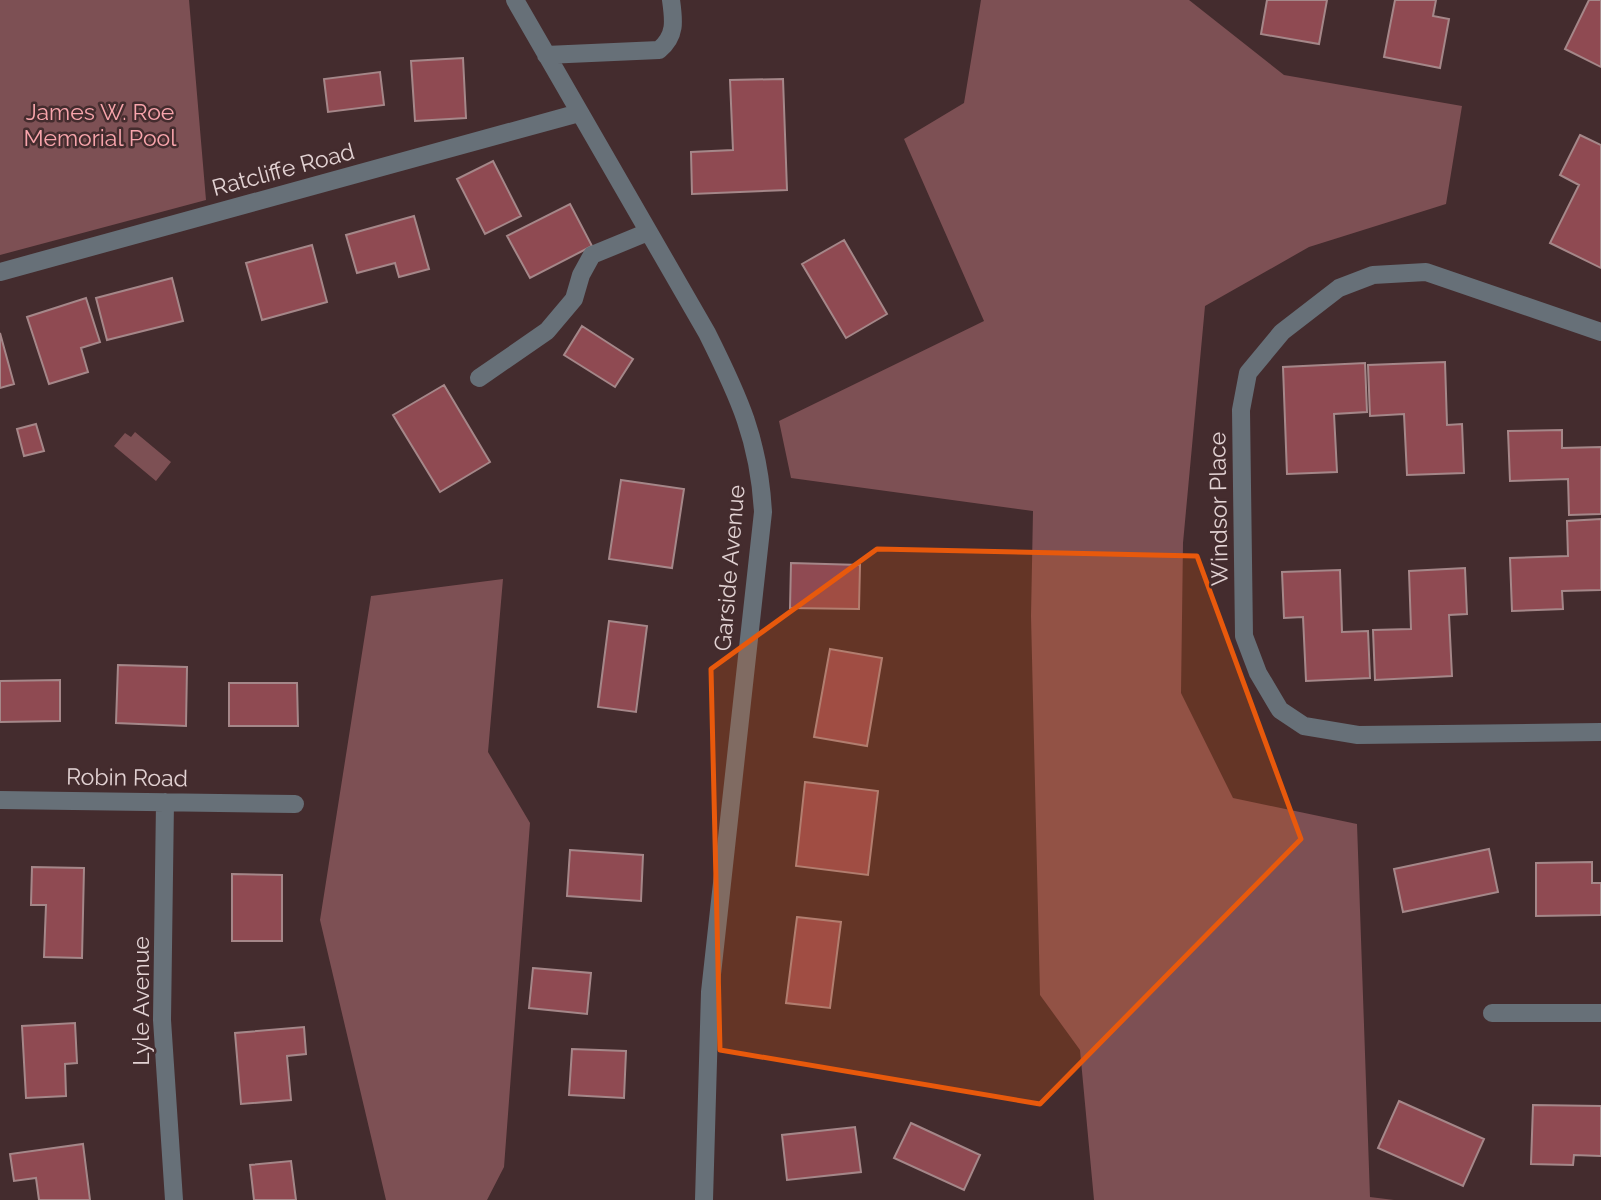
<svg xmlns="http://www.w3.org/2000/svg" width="1601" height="1200" font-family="Raleway,sans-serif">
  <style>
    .green { fill: #7d5054 }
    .building { fill: #8f4a52; stroke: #a58789; stroke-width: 2 }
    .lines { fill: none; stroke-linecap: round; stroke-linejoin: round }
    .minor { stroke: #677078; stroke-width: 18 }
    .marked { fill: #e8590c; fill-opacity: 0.2; stroke: #e8590c; stroke-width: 5; stroke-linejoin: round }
    .labels { text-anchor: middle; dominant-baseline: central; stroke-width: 5; stroke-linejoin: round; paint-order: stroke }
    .park-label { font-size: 23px; fill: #f8a5ac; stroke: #442c2e }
    .street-label { font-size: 23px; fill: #e2d2d3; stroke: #442c2e }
  </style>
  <rect width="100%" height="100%" fill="#442c2e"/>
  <path class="green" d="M0 0H189L206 200 0 255Z
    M981 0H1189L1284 75 1462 106 1446 204 1309 247 1205 306 1183 543 1181 693 1233 798 1357 824 1370 1197 1394 1200H1094L1080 1050 1040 995 1031 616 1033 511 791 478 779 421 984 321 904 139 964 103Z
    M135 432 171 462 156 481 114 446 125 433 131 437Z
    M503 579 488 752 530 823 504 1167 487 1200H386L320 920 371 596Z"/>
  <path class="building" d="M1267 0H1327L1319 44 1261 34Z
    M1395 0H1436L1433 16 1449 19 1440 68 1384 57Z
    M1589 0H1601V67L1565 49Z
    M463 58 466 118 415 121 411 61Z
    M380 72 384 105 328 112 324 79Z
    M783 79 787 190 692 194 691 152 733 150 730 80Z
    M1580 135 1601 145V268L1550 243 1579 185 1560 175Z
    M493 161 521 216 485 234 457 179Z
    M570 204 592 246 530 278 507 236Z
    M414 216 429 269 399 277 395 263 357 273 346 235Z
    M844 240 887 314 846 338 802 264Z
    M312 245 327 302 262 320 246 263Z
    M172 278 183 321 107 340 96 298Z
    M86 298 100 342 81 348 88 372 49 384 27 317Z
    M582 326 633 359 615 387 564 355Z
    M0 333 14 384 0 388Z
    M1445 362 1447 425 1462 424 1464 473 1407 475 1404 414 1370 416 1368 365Z
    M1365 363 1367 412 1334 414 1337 472 1287 474 1283 367Z
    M444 385 490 462 440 492 393 415Z
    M36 424 44 451 24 456 17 429Z
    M1562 430V448L1601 447V514L1569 515 1568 479 1510 481 1508 431Z
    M621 480 684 489 672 568 609 559Z
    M1601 519V590L1562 591 1563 609 1512 611 1510 558 1568 556 1567 521Z
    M791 563 860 565 859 609 790 608Z
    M1465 568 1467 614 1449 615 1452 676 1375 680 1373 630 1411 629 1409 571Z
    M1340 570 1342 632 1368 631 1370 678 1306 681 1303 617 1284 618 1282 572Z
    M609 621 647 626 636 712 598 707Z
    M830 649 882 658 867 746 814 737Z
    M118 665 187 667 186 726 116 723Z
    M60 680V721L0 722V681Z
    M229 683H297L298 726H229Z
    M805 782 878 791 868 875 796 866Z
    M1489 849 1498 892 1403 912 1394 869Z
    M570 850 643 855 641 901 567 896Z
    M1592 862V883H1601V915L1536 916V863Z
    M32 867 84 868 82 958 44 957 46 905H31Z
    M232 874 282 875V941H232Z
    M797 917 841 922 830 1008 786 1003Z
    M533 968 591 973 587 1014 529 1008Z
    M75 1023 77 1063 65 1064 66 1096 26 1098 22 1026Z
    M304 1027 306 1054 287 1056 291 1100 241 1104 235 1033Z
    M572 1049 626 1051 624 1098 569 1095Z
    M1399 1101 1484 1139 1463 1186 1378 1148Z
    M1533 1105 1601 1106V1156L1574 1155 1573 1165 1531 1164Z
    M911 1123 980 1155 964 1190 894 1158Z
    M855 1127 861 1172 787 1180 782 1135Z
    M83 1144 90 1200H39L36 1178 14 1181 10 1154Z
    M291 1161 296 1200H254L250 1165Z"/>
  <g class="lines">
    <path class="minor" d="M515 0 707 333C739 397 759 440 763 512L710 992 704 1200
      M546 55 659 50C676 36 674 21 671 0
      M0 272 579 113
      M1601 332 1426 272 1373 275 1339 288 1282 332 1248 373 1241 410 1244 636 1258 673 1280 710 1304 726 1358 735 1601 732
      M479 378 547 331 574 299 581 275 592 255 648 232
      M0 800 295 804
      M165 802 162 1020 174 1200
      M1492 1013H1601"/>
  </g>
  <path class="marked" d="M877 549 1197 556 1301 839 1040 1104 720 1050 711 669Z"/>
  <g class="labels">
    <g class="park-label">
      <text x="100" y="111">James W. Roe<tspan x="100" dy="26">Memorial Pool</tspan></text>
    </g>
    <g class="street-label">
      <text transform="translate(283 169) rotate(-15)">Ratcliffe Road</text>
      <text transform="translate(1218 509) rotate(-91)">Windsor Place</text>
      <text transform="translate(729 568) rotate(-85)">Garside Avenue</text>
      <text transform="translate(127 777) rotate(1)">Robin Road</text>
      <text transform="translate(140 1001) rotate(-90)">Lyle Avenue</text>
    </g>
  </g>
</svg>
